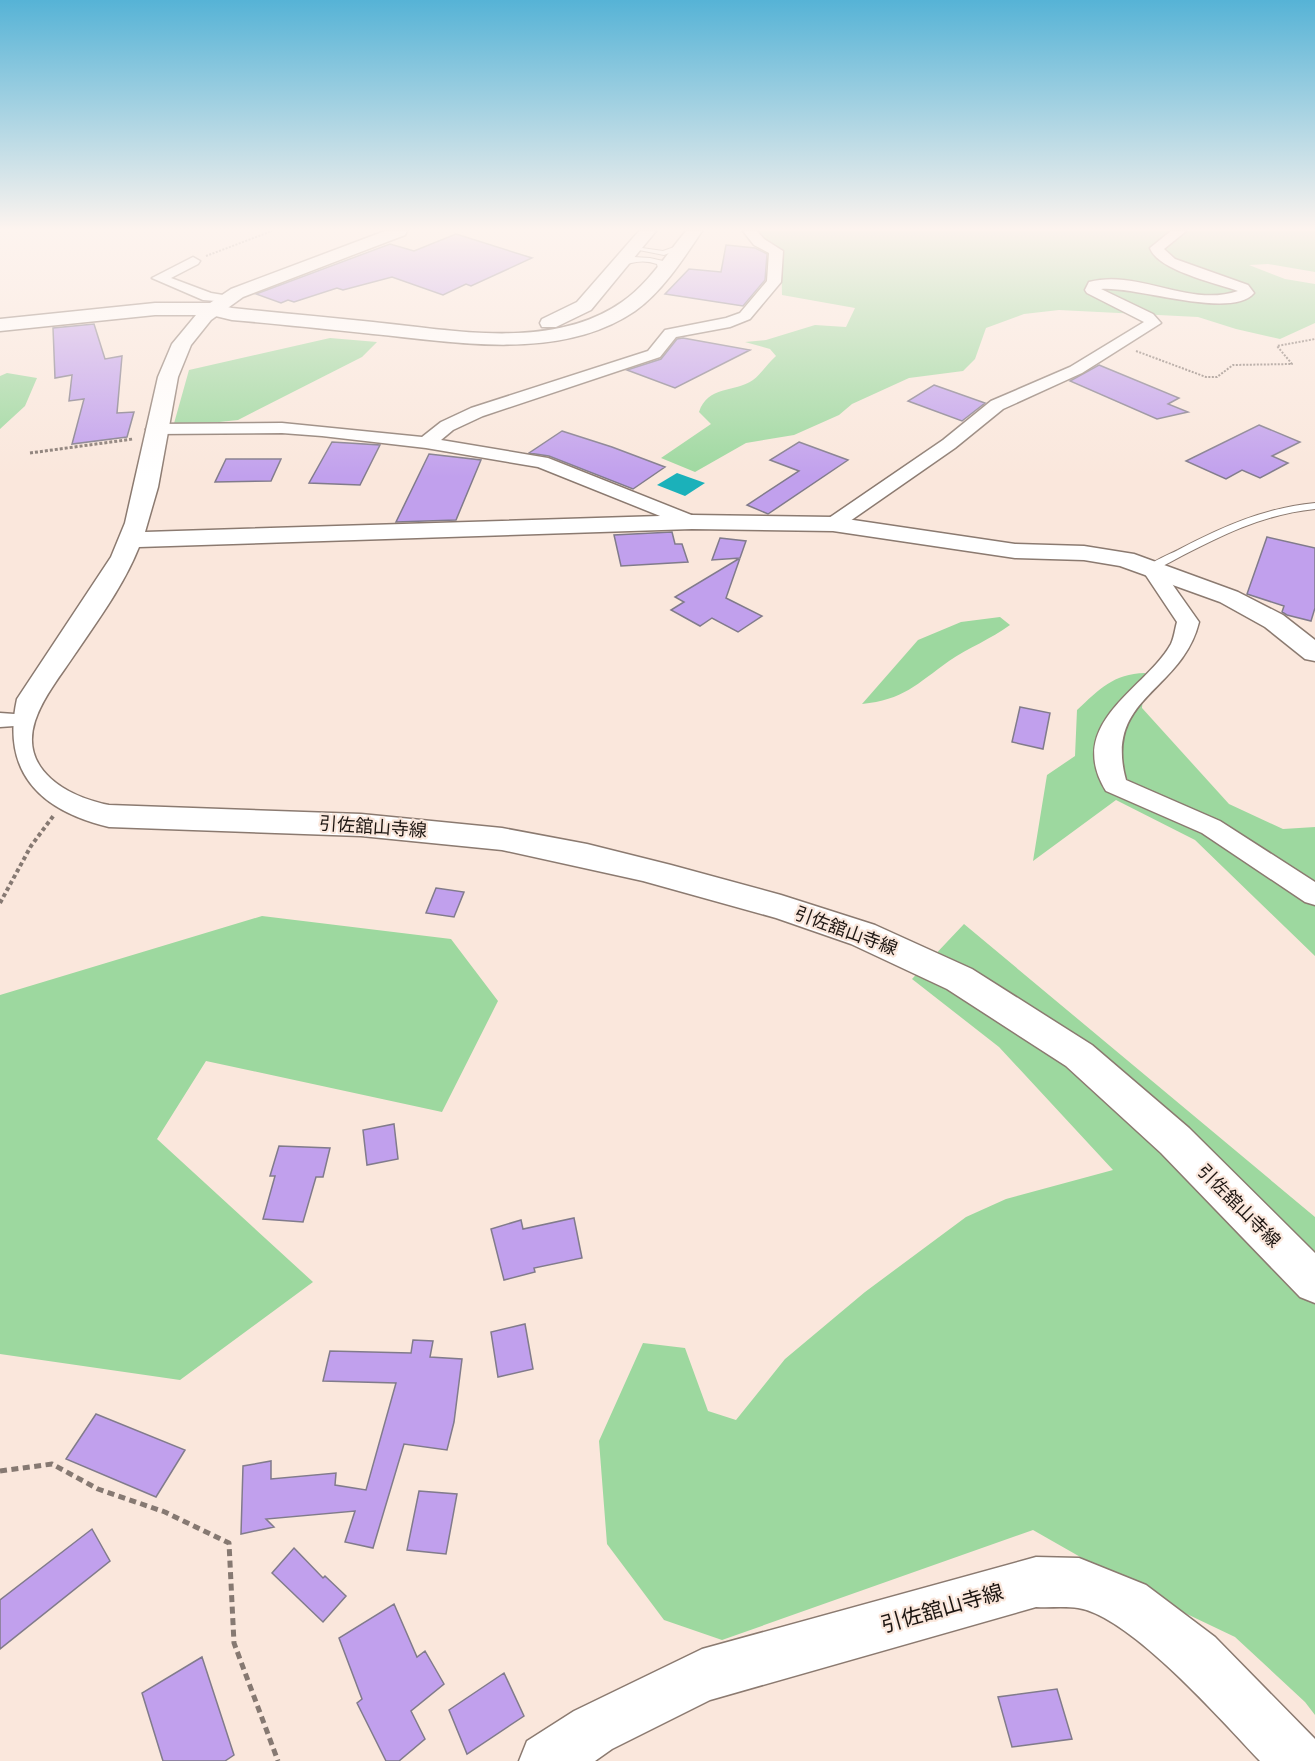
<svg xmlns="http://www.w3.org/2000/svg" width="1315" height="1761" font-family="Cabin,'Noto Sans JP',sans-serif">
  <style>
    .green { fill: #9dd89f }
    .water { fill: #1bb1ba }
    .building { fill: #c1a0ed; stroke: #817b8b; stroke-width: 1.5 }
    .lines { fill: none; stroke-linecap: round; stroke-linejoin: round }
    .lane-casing { stroke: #8b7a70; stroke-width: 2 }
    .street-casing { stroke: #8b7a70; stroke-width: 3 }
    .secondary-casing { stroke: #8b7a70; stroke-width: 3 }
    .highway-casing { stroke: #8b7a70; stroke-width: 3 }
    .path-far3 { stroke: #867972; stroke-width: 2; stroke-dasharray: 2 1.5; stroke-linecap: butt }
    .path-far2 { stroke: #867972; stroke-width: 3; stroke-dasharray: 3 2; stroke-linecap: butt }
    .path-far1 { stroke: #867972; stroke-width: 4; stroke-dasharray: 4 3; stroke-linecap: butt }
    .path { stroke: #867972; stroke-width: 5; stroke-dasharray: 7 4.5; stroke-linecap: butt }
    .lane { fill: #fff; fill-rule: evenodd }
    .street { fill: #fff; fill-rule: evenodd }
    .secondary { fill: #fff; fill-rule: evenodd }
    .highway { fill: #fff; fill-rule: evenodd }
    .labels { text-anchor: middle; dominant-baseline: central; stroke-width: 4.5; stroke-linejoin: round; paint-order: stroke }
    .street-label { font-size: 18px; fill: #1d1612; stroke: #fae7dc }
    .near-street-label { font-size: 21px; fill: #1d1612; stroke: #fae7dc }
  </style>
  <rect width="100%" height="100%" fill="#fae7dc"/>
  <path class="green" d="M758 231H1315V272L1268 264 1249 265 1285 279 1315 284V323L1280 339 1236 329 1198 317 1059 310 1024 314 986 328 975 359 963 371 909 378 852 404 839 415 794 435 746 443 695 472 661 458 711 424 699 412C708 385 734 393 753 380 761 374 768 363 776 356L770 349 745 342 766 340 815 325 846 327 855 308 782 295 781 249 757 236Z
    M330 338 377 342 362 357 238 420 173 427 189 370Z
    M7 373 37 378 25 406 0 429V376Z
    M1000 617 1010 625C991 639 968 648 949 661 917 684 903 700 862 704L918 640 961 622Z
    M1145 673 1142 708 1229 804 1283 829 1315 827V956L1195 840 1116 800 1033 861 1047 775 1075 756 1077 710C1100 689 1113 674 1145 673Z
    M262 916 451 939 498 1001 442 1112 206 1061 157 1139 313 1282 180 1380 0 1354V995Z
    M964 924 1315 1217V1715L1305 1702 1235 1637 1147 1595 1033 1530 722 1640 664 1620 607 1544 599 1441 643 1343 685 1348 708 1411 736 1420 785 1359 865 1292 966 1217 1006 1199 1113 1170 999 1047 912 979Z"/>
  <path class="water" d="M677 473 705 483 685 496 657 485Z"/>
  <path class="building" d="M456 234 532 258 471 286 466 284 443 295 392 277 343 290 337 288 294 302 288 300 281 303 256 294 390 244 414 251Z
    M726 245 755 248 767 254 765 280 743 306 665 294 689 269 721 272Z
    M94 324 105 359 122 356 117 413 134 412 127 437 72 444 84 399 69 401 72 375 55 378 53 328Z
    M683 338 750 350 675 388 627 370 661 359 677 339Z
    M1099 365 1179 398 1168 404 1188 412 1157 419 1070 381Z
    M934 385 985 403 962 421 908 401Z
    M1259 425 1300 442 1272 456 1288 463 1260 478 1242 470 1226 479 1186 461Z
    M562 431 612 447 665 467 633 489 549 456 529 453Z
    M332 442 380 445 360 485 309 483Z
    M799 442 848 460 768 514 747 505 799 471 770 460Z
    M429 454 481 460 456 520 396 522Z
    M226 459H281L271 481 215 482Z
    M672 532 675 544H682L688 562 621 566 614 535Z
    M1267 537 1315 548V608L1311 621 1287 615 1282 612 1284 606 1247 594Z
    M720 538 746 541 740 558 712 560Z
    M740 558 726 598 762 616 738 632 712 618 700 626 671 610 684 602 675 597Z
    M1020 707 1050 713 1043 749 1012 742Z
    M436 888 464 892 454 917 426 913Z
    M394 1124 398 1159 367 1165 363 1130Z
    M279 1146 330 1148 323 1177H316L303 1222 263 1219 275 1176H270Z
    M574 1218 582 1258 534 1268 535 1272 504 1280 491 1229 521 1220 523 1229Z
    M525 1324 533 1369 498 1377 491 1332Z
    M413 1340 433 1341 430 1357 462 1359 454 1422 447 1450 404 1444 373 1548 345 1542 355 1511 266 1519 274 1527 241 1534 243 1466 271 1461V1479L336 1473 335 1485 366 1490 396 1383 323 1381 330 1351 411 1353Z
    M96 1414 185 1450 156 1497 66 1459Z
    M419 1491 457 1494 446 1554 407 1550Z
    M92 1529 110 1561 0 1649V1600Z
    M294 1548 323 1578 325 1576 346 1596 323 1622 272 1573Z
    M394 1604 417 1657 425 1651 444 1684 411 1711 425 1739 399 1761H386L357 1703 362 1699 339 1638Z
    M202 1657 234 1755 225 1761H163L142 1693Z
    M504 1673 524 1716 467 1754 449 1710Z
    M1057 1689 1072 1739 1012 1747 998 1697Z"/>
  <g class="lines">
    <defs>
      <path id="lane" d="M680 245 682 248 664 255 639 250 642 248 663 251Z
        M634 257 650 258 663 261 666 270 659 272 657 264C643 259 632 262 619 267L615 265Z
        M1315 503V509C1255 515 1207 543 1155 570L1151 571 1146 568C1154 560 1168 555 1178 550 1223 526 1265 508 1315 503Z"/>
      <path id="street" d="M743 231H757L764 239 783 251 781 282 750 319 730 327 676 337 660 357 483 416 453 430 441 440 548 458 699 518 702 522 699 526H685L538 467 426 448 322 436 282 433 155 434 146 429 155 424 282 423 422 437 441 422 471 408 648 351 665 330 726 318 740 313 767 281 769 253 754 245Z
        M1171 231H1186L1164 249 1175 259 1248 285 1254 293C1231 320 1137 286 1101 289L1153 314 1161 323 1082 373 1003 409 955 448 840 528H826L823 524 826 520 943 440 991 401 1070 367 1144 322 1087 293 1085 290 1089 282C1139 269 1189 308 1238 291 1216 283 1157 270 1150 248Z
        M193 257 200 261 198 264 171 278 211 293 229 296 231 299 229 302 203 300 152 278Z
        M1151 562 1158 564 1199 622C1182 692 1103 697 1126 780L1220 821 1315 882V905L1305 902 1202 833 1106 791C1064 723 1146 689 1171 644 1174 638 1175 629 1177 622L1141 568 1144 564Z
        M0 713 29 715 33 720 29 725 0 727Z"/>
      <path id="secondary" d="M385 231H407L405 235 243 297 211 320 191 345 178 377 158 487 145 532 692 515 833 517 1015 544 1084 546 1134 554 1238 592 1283 615 1315 640V661L1305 659 1265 627 1220 602 1120 566 1084 560 1015 558 833 531 692 529 139 547C124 585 98 620 75 654 61 675 43 697 35 721 19 771 69 797 109 805L361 814 502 828 587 844 671 865 781 895 875 925 972 969 1092 1045 1189 1128 1315 1253V1303L1300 1297 1161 1153 1066 1066 947 989 851 944 776 918 643 881 502 850 361 836 109 827C46 812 0 777 17 699L111 557 125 523 158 377 172 344 196 315H155L0 331V319L155 303H210L231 289Z
        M1036 1557 1079 1558 1146 1585 1215 1637 1315 1739V1761H1260C1222 1721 1130 1616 1078 1608 1064 1606 1049 1608 1036 1607L710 1700 612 1749 595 1761H519L527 1741 574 1711 702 1649Z"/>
      <path id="highway" d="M639 231H656L591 310 556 327H542L540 323 542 319 577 302Z
        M686 231H702C684 258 662 292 635 311 560 362 456 342 373 334 326 329 279 324 232 320L203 313 201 309 210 303 232 308C279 313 326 317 373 322 452 330 552 351 622 302 648 284 666 255 686 231Z"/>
    </defs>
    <use href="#lane" class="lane-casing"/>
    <use href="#street" class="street-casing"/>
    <use href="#secondary" class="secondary-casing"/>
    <use href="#highway" class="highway-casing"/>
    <path class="path-far3" d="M206 256 272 231
      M1136 351 1206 377H1217L1233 365 1292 364 1277 346 1315 339"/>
    <path class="path-far2" d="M30 453 133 439"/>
    <path class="path-far1" d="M0 903 31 846 54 815"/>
    <path class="path" d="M0 1471 52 1464 98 1489 165 1512 229 1543 234 1643 278 1761"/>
    <use href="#lane" class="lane"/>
    <use href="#street" class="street"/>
    <use href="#secondary" class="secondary"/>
    <use href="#highway" class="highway"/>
  </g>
  <linearGradient id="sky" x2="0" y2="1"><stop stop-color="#56b3d6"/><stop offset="0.48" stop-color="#fdf4ef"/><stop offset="1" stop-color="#fdf4ef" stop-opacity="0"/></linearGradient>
  <rect width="1315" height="477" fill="url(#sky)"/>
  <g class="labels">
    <g class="street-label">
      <text transform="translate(373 827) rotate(4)">引佐舘山寺線</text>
      <text transform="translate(846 931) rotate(20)">引佐舘山寺線</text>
      <text transform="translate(1239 1206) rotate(45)">引佐舘山寺線</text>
    </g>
    <g class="near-street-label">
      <text transform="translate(942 1608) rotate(-16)">引佐舘山寺線</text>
    </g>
  </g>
</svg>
